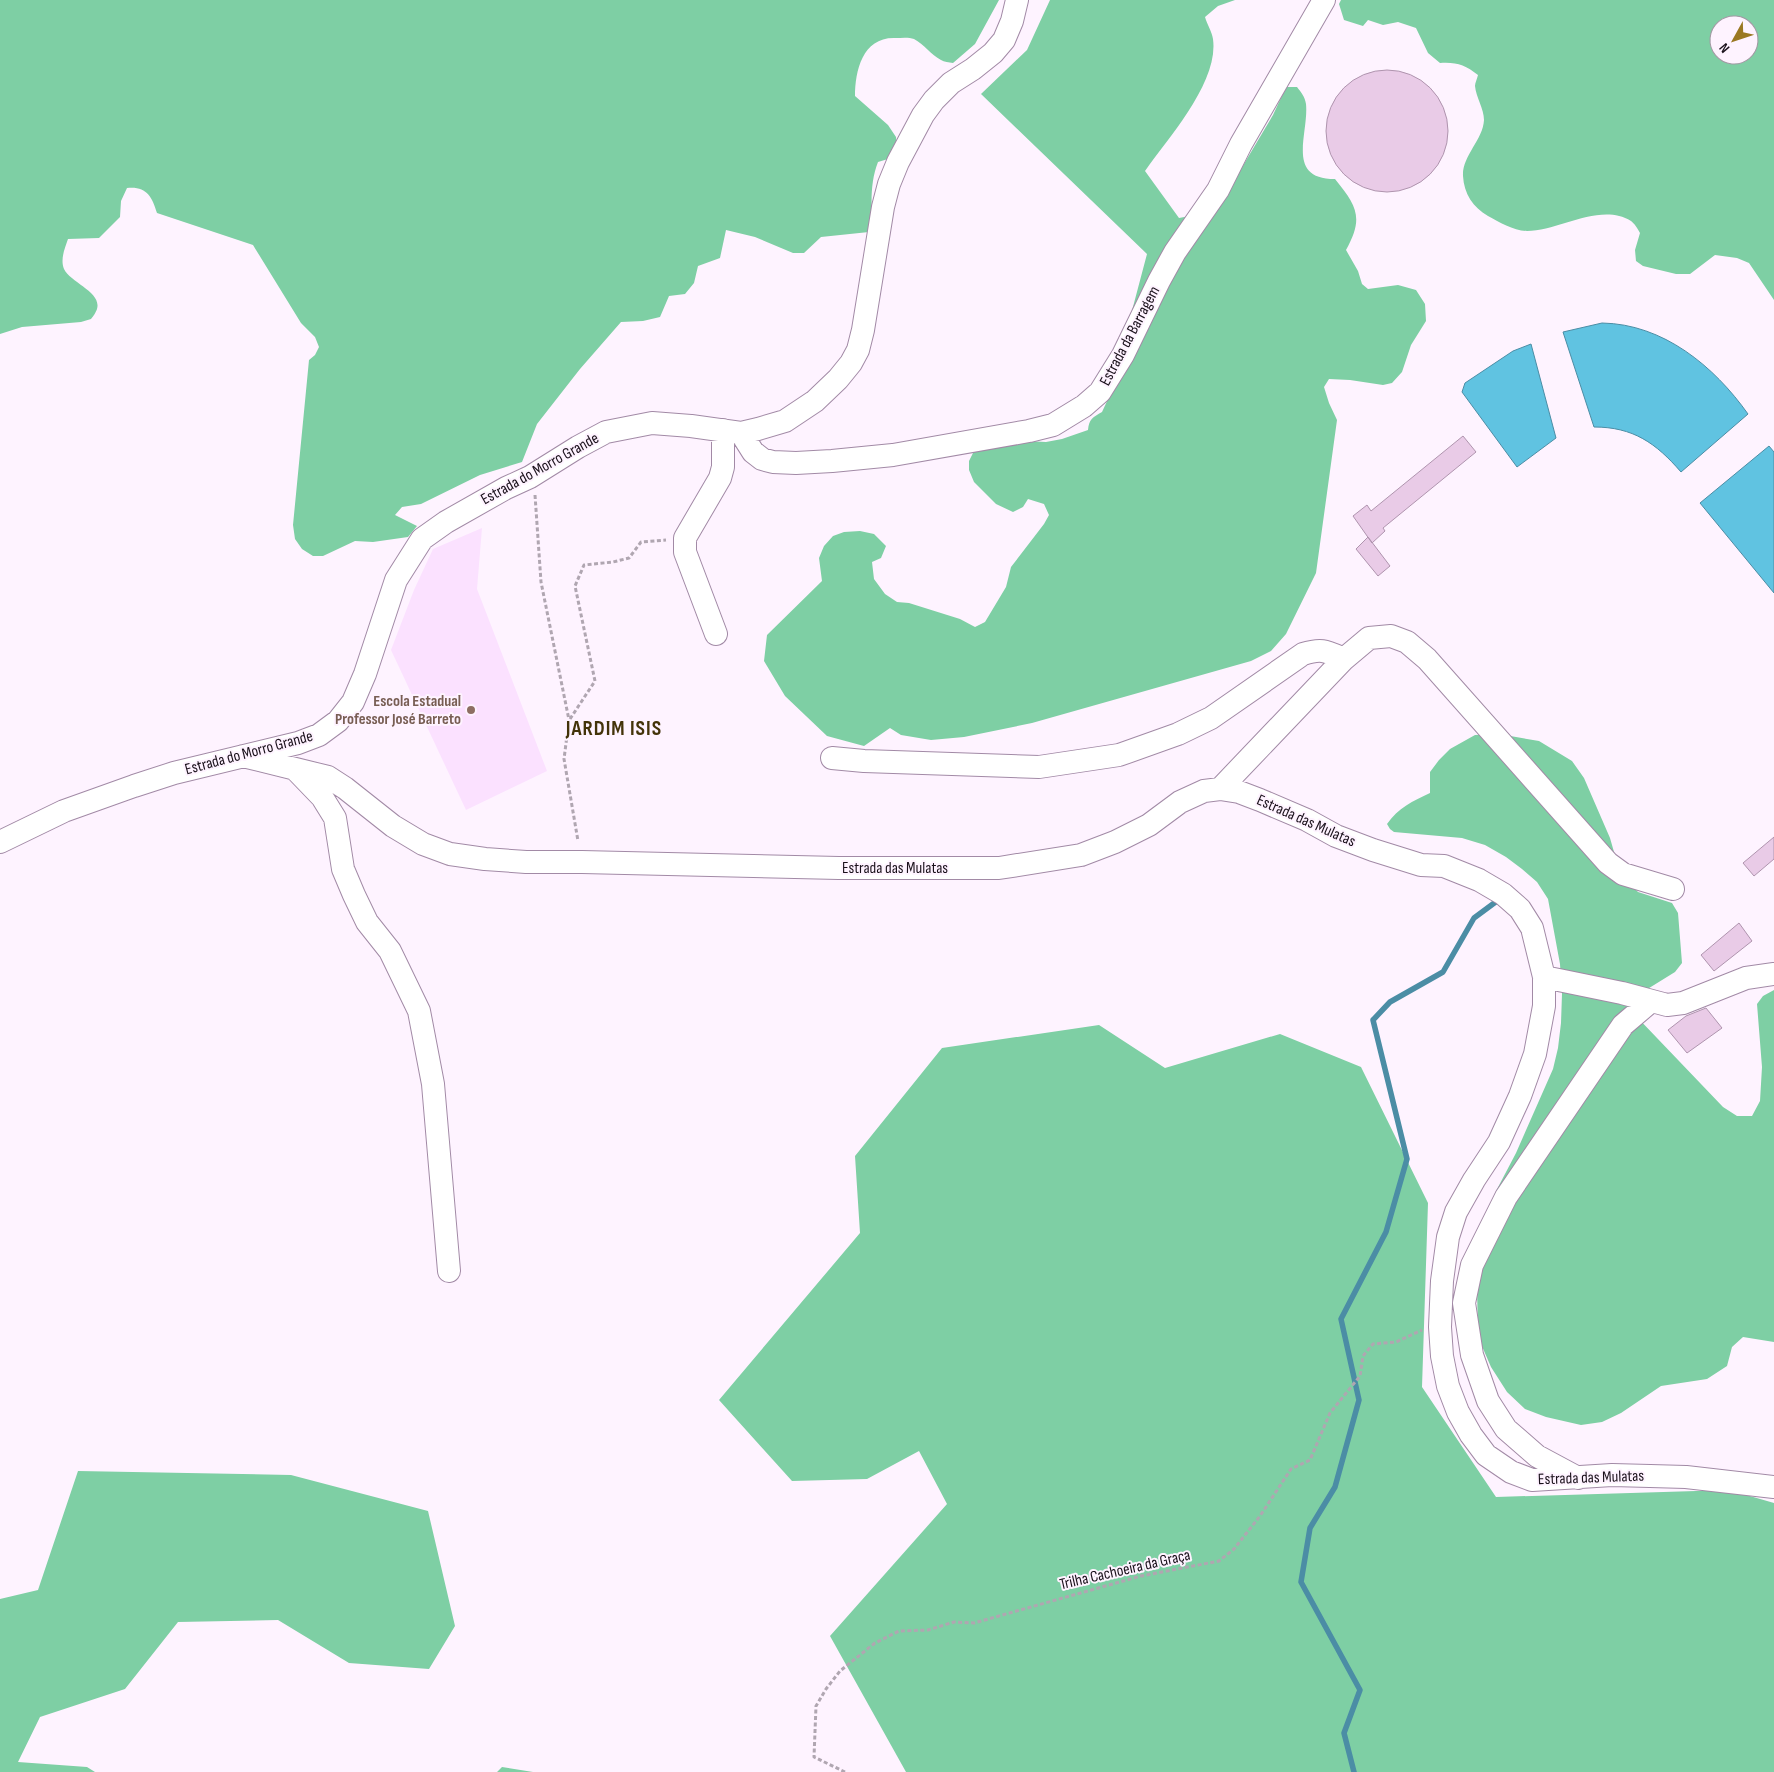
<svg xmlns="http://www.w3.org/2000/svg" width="1774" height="1772" font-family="'Sofia Sans Condensed',sans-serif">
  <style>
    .built { fill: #fbe1ff }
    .forest { fill: #7ecfa4; fill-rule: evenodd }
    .water { fill: #60c3e1; stroke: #4b8da5 }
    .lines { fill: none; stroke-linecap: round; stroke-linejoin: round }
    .stream { stroke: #4b8da5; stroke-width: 5.5 }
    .building { fill: #e9cbe7; stroke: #af94ae }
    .minor-casing { stroke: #a28aa6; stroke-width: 24 }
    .path { stroke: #b0a6b1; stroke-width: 3; stroke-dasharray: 4 2.5; stroke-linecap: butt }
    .minor { stroke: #fff; stroke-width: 22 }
    .education-dot { fill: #8d6e63; stroke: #fef3ff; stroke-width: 2 }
    .labels { text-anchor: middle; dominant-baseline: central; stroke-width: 4; stroke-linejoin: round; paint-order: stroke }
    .street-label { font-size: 16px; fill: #19101a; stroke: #fef3ff }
    .education-label { font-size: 16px; font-weight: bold; fill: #785e54; stroke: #fef3ff; text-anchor: end }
    .district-label { font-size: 21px; font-weight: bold; letter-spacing: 1px; fill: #433309; stroke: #fef3ff }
  </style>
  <rect width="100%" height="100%" fill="#fef3ff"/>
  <path class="built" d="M482 528 477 589 547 771 466 810 391 650 414 590 433 549Z"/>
  <path class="forest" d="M0 0H999L975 44 953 63C949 62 944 62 941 60 931 55 924 44 914 39 909 37 901 38 895 38 863 37 855 70 855 96L888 125 896 137 897 150 888 159 878 162C870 182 871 206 873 227L869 232 821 237 804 253H793L755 237 726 230 720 258 698 266 694 283 685 294 669 296 660 317 643 321 621 322 580 369 537 424 522 462 480 475 421 504 402 507 395 515 417 526 408 537 373 542 355 541 323 556H313L302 549 295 539 293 525 309 360 315 355 319 347 315 337 301 323 253 245 157 213C152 196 146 186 127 188L121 201 120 217 99 238 68 239C65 248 60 259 64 269 71 283 102 292 97 309 96 312 93 317 91 319L81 322 22 327 0 334Z
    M1050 0H1235L1218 6 1205 17C1207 24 1212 32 1213 39 1219 82 1169 137 1145 171L1179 218 1216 211 1273 115 1286 87H1297C1301 92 1305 97 1306 104 1309 134 1285 179 1335 179 1357 206 1364 218 1346 250L1358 271 1362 284 1368 289 1398 285 1416 290 1425 304 1426 321 1411 345 1402 372 1392 383 1383 385 1350 380 1329 379 1324 387 1329 403 1337 420 1316 573 1286 634 1271 651 1251 661 1032 723 964 737 931 740 901 735 890 728 864 746 827 736 785 696 764 661 767 635 822 581 819 558 824 546 833 536 844 532 860 531 874 534 886 546 881 558 872 562 874 579 885 594 897 602 909 603 960 619 975 627 985 622 1006 587 1011 567 1044 524 1049 515 1044 504 1028 499 1023 507 1013 512 996 504 974 482 969 470V461L976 447 1026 441 1046 442 1062 439 1088 430C1089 419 1093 417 1102 412L1115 384 1116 371 1147 254 981 94 1027 50Z
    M1341 0H1774V300L1749 263 1737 258 1715 255 1690 274H1676L1643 266 1636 261 1635 250 1640 233C1638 229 1634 223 1631 221 1600 202 1559 231 1527 231 1514 231 1499 222 1488 216 1473 207 1464 194 1463 176 1462 156 1483 140 1484 120 1484 109 1476 97 1475 86 1475 83 1477 79 1478 75 1465 65 1457 62 1440 63L1428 53 1416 28 1398 22 1383 25 1368 20 1363 26 1344 20 1339 4ZM1719 25H1749V55H1719Z
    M1499 734 1539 741 1572 761 1584 778 1610 838 1620 873 1638 892 1672 903 1678 913 1682 963 1675 972 1633 998 1635 1015 1723 1107 1737 1116H1752L1760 1101 1762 1067 1757 1004 1763 996 1774 990V1342L1743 1337 1732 1347 1727 1366 1707 1379 1661 1386 1621 1413 1602 1422 1581 1425 1546 1417 1525 1409 1507 1392 1491 1367 1478 1337 1477 1287 1495 1193 1516 1153 1553 1069 1558 1048 1561 1023 1562 994 1560 964 1548 899 1537 882 1522 869 1506 857 1485 845 1462 838 1394 832 1390 829 1387 824C1398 808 1413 801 1430 793V772L1439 760 1450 749 1475 735Z
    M1099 1025 1165 1068 1280 1034 1361 1067 1428 1203 1422 1387 1496 1497 1729 1490 1774 1503V1772H906L830 1636 947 1504 919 1451 867 1479 792 1481 719 1400 860 1233 855 1156 942 1048Z
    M78 1471 291 1475 428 1511 455 1626 429 1669 349 1663 278 1620 178 1622 125 1689 40 1717 18 1762 87 1767 95 1772H0V1599L38 1590Z
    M502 1767 533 1772H497Z"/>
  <path class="water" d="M1602 323C1663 324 1714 366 1748 414L1681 472C1656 443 1633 427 1594 427L1563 332Z
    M1531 344 1556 438 1517 467 1462 392 1465 383 1513 351Z
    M1769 446 1774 452V593L1700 503Z"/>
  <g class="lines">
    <path class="stream" d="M1354 1772 1344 1733 1360 1690 1301 1582 1310 1528 1335 1487 1359 1400 1341 1319 1386 1232 1407 1159 1373 1020 1390 1002 1443 972 1474 918 1501 898"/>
  </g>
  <path class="building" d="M1326 131a61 61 0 1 1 122 0a61 61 0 1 1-122 0Z
    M1463 436 1476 452 1383 528 1385 531 1372 543 1353 516 1367 505 1371 511Z
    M1368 537 1390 566 1378 576 1356 549Z
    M1774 837V859L1754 876 1743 863Z
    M1739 923 1752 941 1714 971 1701 955Z
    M1706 1008 1722 1028 1687 1053 1668 1030 1686 1016Z"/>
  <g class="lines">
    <defs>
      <path id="minor" d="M741 433 753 452 762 459 773 462 796 463 832 461 893 455 1029 431 1053 425 1084 406 1100 392 1123 355 1159 281 1175 252 1218 190 1241 144 1324 0
        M716 634 685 552V538L720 478 723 467V430
        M243 756 328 777 345 788 393 826 423 844 450 854 485 859 526 862H582L839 868H999L1081 855 1115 842 1149 825 1180 802 1204 791 1220 789 1239 792 1260 800 1307 820 1336 836 1373 850 1421 865 1444 866 1479 880 1503 894 1520 909 1532 928 1544 977V1006L1535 1054 1520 1096 1499 1142 1474 1180 1456 1212 1448 1237 1442 1281 1440 1327 1442 1356 1448 1386 1458 1412 1471 1435 1486 1455 1511 1472 1532 1480 1612 1475 1650 1476 1686 1477 1774 1487
        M832 758 864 761 1039 767 1119 755 1178 734 1211 718 1303 654C1322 648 1326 651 1344 659
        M296 770 322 797 335 818 343 869 354 895 367 922 390 951 419 1011 433 1084 449 1271
        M1220 789 1344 659 1369 638 1391 636 1407 642 1427 659 1608 863 1623 874 1673 889
        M0 842 64 811 134 786 174 773 298 743 319 735 338 721 353 702 365 674 396 580 422 539 446 522 506 488 530 477 578 447 606 432 652 423 691 426 741 433 758 429 785 421 815 401 838 379 851 363 858 350 863 330 883 207 889 184 898 162 923 115 934 100 951 83 973 69 993 53 1004 40 1012 21 1017 0
        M1544 977 1622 993 1667 1005 1683 1003 1746 978 1774 974
        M1578 1478 1537 1456 1506 1429 1488 1401 1472 1355 1464 1303 1472 1265 1506 1197 1623 1025 1650 1002"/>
    </defs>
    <use href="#minor" class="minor-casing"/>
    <path class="path" d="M535 495 541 582 569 720 564 759 578 841
      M570 719 595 681 575 586 584 565 613 562 629 558 641 542 666 540
      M845 1772 814 1757 816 1706 826 1689 840 1671 875 1643 899 1631 928 1630 954 1622 974 1623 1141 1576 1219 1561 1234 1549 1260 1516 1291 1469 1310 1460 1330 1413 1360 1376 1363 1356 1373 1344 1396 1342 1422 1330"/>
    <use href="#minor" class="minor"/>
  </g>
  <circle class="education-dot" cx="471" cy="710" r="5"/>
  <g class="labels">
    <g class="street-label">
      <text transform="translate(1130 336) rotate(-62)">Estrada da Barragem</text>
      <text transform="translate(540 469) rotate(-29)">Estrada do Morro Grande</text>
      <text transform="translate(249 753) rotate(-15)">Estrada do Morro Grande</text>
      <text transform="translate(1306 821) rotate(24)">Estrada das Mulatas</text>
      <text x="895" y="868">Estrada das Mulatas</text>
      <text transform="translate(1591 1478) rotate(-2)">Estrada das Mulatas</text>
      <text transform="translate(1125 1570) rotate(-13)">Trilha Cachoeira da Graça</text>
    </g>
    <g class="education-label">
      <text x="461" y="701">Escola Estadual<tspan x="461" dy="18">Professor José Barreto</tspan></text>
    </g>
    <g class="district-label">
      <text x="614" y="728">JARDIM ISIS</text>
    </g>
  </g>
  <g transform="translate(1734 40) rotate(230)"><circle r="24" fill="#fef3ff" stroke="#a298a3"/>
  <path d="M0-4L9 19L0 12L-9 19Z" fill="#9a7822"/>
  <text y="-8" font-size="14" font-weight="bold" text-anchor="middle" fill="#19101a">N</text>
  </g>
</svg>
